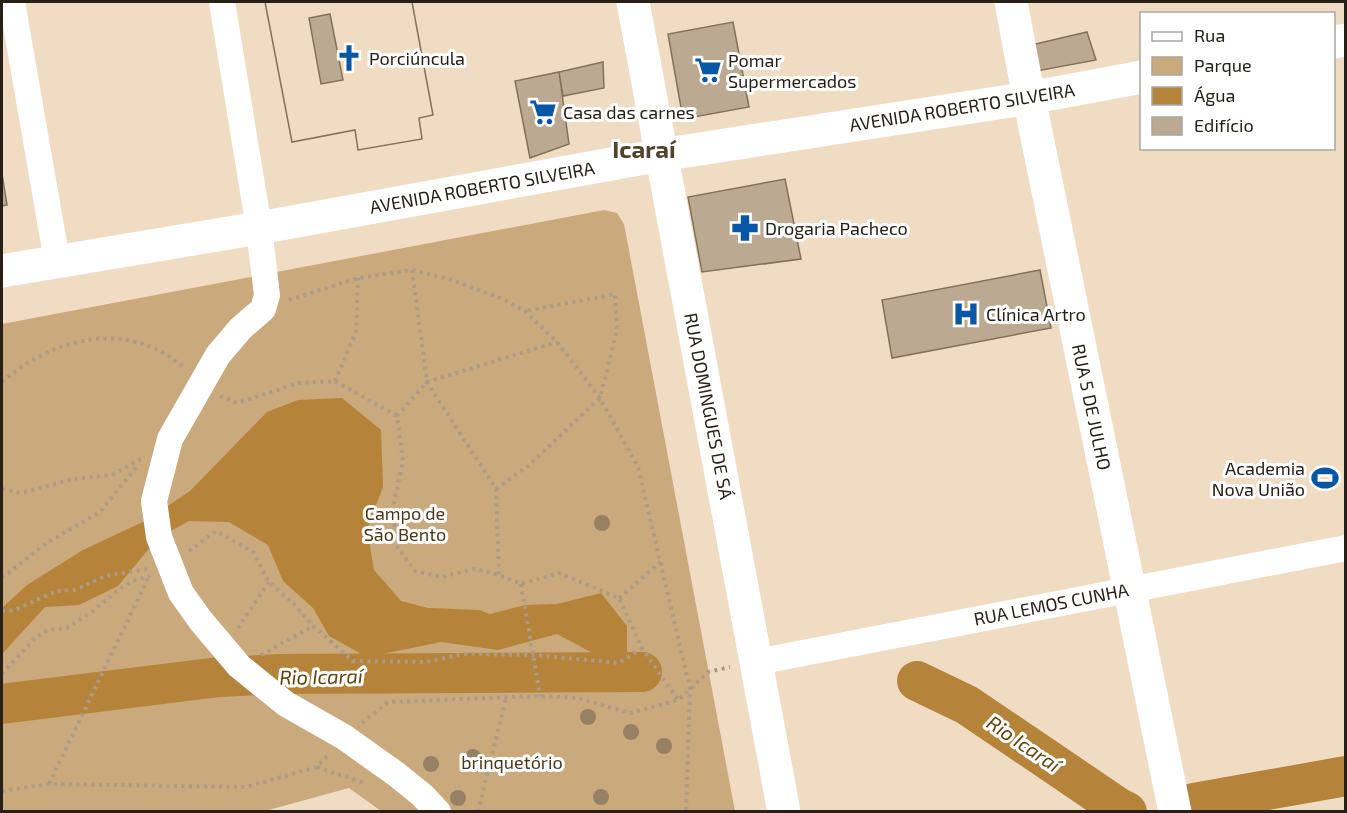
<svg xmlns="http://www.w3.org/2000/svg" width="1347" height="813" font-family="'Exo 2',sans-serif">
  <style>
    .green { fill: #caa97d }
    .water { fill: #b5833a }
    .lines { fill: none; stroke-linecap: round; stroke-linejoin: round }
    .river { stroke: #b5833a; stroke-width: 40 }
    .building { fill: #bca991; stroke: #83725b; stroke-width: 1.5; fill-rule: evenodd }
    .path { stroke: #ab9c88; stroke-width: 4; stroke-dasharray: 3 4.5; stroke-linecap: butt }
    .street { stroke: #fff; stroke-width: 26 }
    .secondary { stroke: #fff; stroke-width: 33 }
    .primary { stroke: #fff; stroke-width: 33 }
    .tree { fill: #968164 }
    .labels { text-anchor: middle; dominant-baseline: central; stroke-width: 6; stroke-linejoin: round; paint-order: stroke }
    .poi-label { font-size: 18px; fill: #272016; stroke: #fff; text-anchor: start }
    .street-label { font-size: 18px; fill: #272016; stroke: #fff }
    .park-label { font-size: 18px; fill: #4c3617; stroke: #fff }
    .water-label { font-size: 20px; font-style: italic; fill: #644206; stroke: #fff }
    .district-label { font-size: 24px; font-weight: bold; fill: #52422c; stroke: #fff }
  </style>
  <rect width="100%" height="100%" fill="#f0dcc3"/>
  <path class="green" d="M604 210 617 213 624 224 735 811H381L349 788 265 811 2 812V324Z"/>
  <path class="water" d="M342 398 381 430 383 487 367 529 374 570 401 601 428 608 479 610 490 614 525 605 557 604 601 593 627 626V654L602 658 557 634 498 650 441 642 367 657 329 636 313 608 283 581 268 545 229 522 189 521 167 533 147 551 118 586 79 605 45 607 2 654V608L27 585 83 550 147 520 190 491 267 412 298 400Z"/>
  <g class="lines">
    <path class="river" d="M917 681 967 705 1119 808 1127 812
      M2 704 219 677 280 674 642 672
      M1194 803 1346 776"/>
  </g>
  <path class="building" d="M265 2H412L433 115 419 118 422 139 358 150 355 130 292 142ZM330 14 343 80 321 84 309 18Z
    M265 2H412L433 115 419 118 422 139 358 150 355 130 292 142Z
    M733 22 749 107 683 119 668 34Z
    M1087 32 1096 60 1037 71 1031 45Z
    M603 62 604 88 563 96 559 72Z
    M559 72 569 144 530 158 515 81Z
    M2 174 7 205 2 206Z
    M785 179 801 259 702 272 688 197Z
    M1040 270 1051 328 892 358 882 300Z"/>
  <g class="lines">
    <path class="path" d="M412 270 427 382 496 489 499 575
      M289 300 358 278 412 270 449 279 503 299 525 311 557 342 600 398 638 467 690 689 686 812
      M335 381 356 332 358 278
      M2 382C53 337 131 318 185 369
      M220 396 237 403 299 383 335 381 397 416 403 461 394 502 395 544 415 571 441 577 475 569 499 575 521 584 559 573 619 598 642 648 678 700
      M397 416 427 382 557 342
      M2 489 21 493 73 479 112 475 141 459
      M496 489 528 466 600 398 617 330 615 294 526 311
      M189 551 216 531 253 552 269 582 294 604 313 626 353 661 426 662 464 654 533 655 619 663 642 648
      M2 578 48 542 100 512 138 465
      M521 584 540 696
      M619 598 661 562
      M2 611 15 610 56 591 75 590 105 576 148 569
      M238 628 269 582
      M261 655 313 626
      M2 674 36 637 48 630 67 628 92 612 118 590 133 581 150 576
      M362 723 388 702 540 696 577 698 630 713 678 700 708 672 730 667
      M317 767 367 784
      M49 784 149 576
      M2 791 49 784 246 787 317 767 328 755
      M478 812 506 698"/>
    <path class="street" d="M12 2 57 261
      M222 2 259 228 267 295 263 309 241 328 218 355 170 439 154 501 159 537 181 593 201 621 239 666 286 704 344 737 396 774 422 795 438 812
      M757 662 1346 548"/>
    <path class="secondary" d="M633 2 784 812
      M1011 2 1029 98 1175 812"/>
    <path class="primary" d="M1334 42 1346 40
      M2 271 259 228 661 155 1029 98 1142 77"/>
  </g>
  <g class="tree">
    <circle cx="602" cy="523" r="8"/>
    <circle cx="588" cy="717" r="8"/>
    <circle cx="631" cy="732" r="8"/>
    <circle cx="664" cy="746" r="8"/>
    <circle cx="473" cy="757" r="8"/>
    <circle cx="431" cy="764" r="8"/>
    <circle cx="601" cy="797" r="8"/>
    <circle cx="458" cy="798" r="8"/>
  </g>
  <defs>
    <symbol id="church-bare" viewBox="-9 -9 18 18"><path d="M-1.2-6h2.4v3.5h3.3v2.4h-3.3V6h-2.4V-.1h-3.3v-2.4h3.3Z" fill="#0857a6" stroke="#fff" stroke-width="2.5" paint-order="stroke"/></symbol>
    <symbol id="supermarket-bare" viewBox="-9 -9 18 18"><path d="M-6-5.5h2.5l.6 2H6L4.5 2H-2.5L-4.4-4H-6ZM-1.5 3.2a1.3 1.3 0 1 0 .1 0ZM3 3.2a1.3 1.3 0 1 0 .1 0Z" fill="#0857a6" stroke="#fff" stroke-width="2.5" paint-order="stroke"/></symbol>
    <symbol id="pharmacy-bare" viewBox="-9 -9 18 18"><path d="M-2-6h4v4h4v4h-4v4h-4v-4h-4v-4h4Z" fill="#0857a6" stroke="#fff" stroke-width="2.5" paint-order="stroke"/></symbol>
    <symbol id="hospital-bare" viewBox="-9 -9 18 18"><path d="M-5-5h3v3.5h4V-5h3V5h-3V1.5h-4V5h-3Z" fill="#0857a6" stroke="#fff" stroke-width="2.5" paint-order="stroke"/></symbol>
    <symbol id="stadium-bare" viewBox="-9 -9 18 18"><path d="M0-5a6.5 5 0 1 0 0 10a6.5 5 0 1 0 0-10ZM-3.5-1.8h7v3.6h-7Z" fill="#0857a6" stroke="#fff" stroke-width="2.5" paint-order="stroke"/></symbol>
  </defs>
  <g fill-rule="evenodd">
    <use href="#church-bare" x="330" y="39" width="38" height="38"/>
    <use href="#supermarket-bare" x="689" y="51" width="38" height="38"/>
    <use href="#supermarket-bare" x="524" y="93" width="38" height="38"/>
    <use href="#pharmacy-bare" x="726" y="209" width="38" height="38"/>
    <use href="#hospital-bare" x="947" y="295" width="38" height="38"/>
    <use href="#stadium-bare" x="1306" y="459" width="38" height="38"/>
  </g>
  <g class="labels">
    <g class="poi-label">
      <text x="369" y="58">Porciúncula</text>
      <text x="728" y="60">Pomar<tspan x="728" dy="21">Supermercados</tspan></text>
      <text x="563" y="112">Casa das carnes</text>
      <text x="765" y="228">Drogaria Pacheco</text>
      <text x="986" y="314">Clínica Artro</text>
      <text x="1305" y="468" text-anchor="end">Academia<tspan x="1305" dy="21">Nova União</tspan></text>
    </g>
    <g class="street-label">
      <text transform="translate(962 107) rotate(-9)">AVENIDA ROBERTO SILVEIRA</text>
      <text transform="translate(482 187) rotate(-10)">AVENIDA ROBERTO SILVEIRA</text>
      <text transform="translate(709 406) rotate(79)">RUA DOMINGUES DE SÁ</text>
      <text transform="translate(1092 407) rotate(78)">RUA 5 DE JULHO</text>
      <text transform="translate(1051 604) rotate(-11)">RUA LEMOS CUNHA</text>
    </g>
    <g class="park-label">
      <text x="405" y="513">Campo de<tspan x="405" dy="21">São Bento</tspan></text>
      <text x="512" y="762">brinquetório</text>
    </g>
    <g class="water-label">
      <text transform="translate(321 676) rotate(-1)">Rio Icaraí</text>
      <text transform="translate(1024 743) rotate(34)">Rio Icaraí</text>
    </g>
    <g class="district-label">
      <text x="644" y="148">Icaraí</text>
    </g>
  </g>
  <rect width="1347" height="813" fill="none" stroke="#272016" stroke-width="6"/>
  <rect x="1140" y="12" width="195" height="138" fill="#ffffff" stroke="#a9a6a2" stroke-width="1.5"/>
  <rect x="1152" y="32" width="30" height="9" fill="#ffffff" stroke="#a9a6a2" stroke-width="1.5"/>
  <text x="1194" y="42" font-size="18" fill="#272016">Rua</text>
  <rect x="1152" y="57" width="30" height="18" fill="#caa97d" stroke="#a9a6a2" stroke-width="1.5"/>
  <text x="1194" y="72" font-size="18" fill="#272016">Parque</text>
  <rect x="1152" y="87" width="30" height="18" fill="#b5833a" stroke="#a9a6a2" stroke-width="1.5"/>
  <text x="1194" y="102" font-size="18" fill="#272016">Água</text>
  <rect x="1152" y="117" width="30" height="18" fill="#bca991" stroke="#a9a6a2" stroke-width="1.5"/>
  <text x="1194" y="132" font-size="18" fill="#272016">Edifício</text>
</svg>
